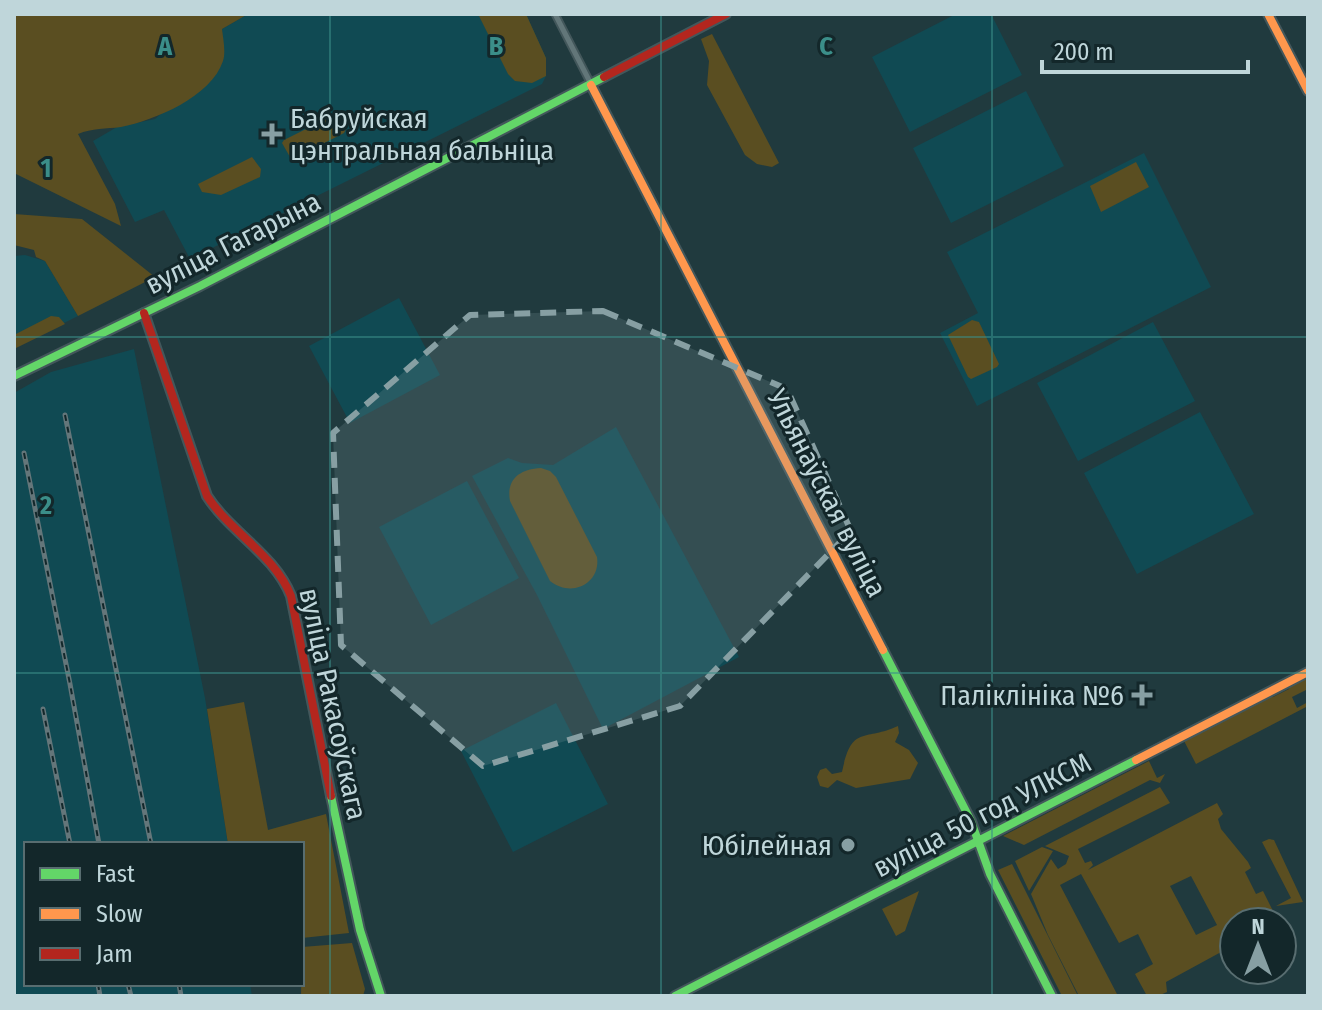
<svg xmlns="http://www.w3.org/2000/svg" width="1322" height="1010" font-family="'Fira Sans Condensed',sans-serif">
  <style>
    .built { fill: #104a53 }
    .green { fill: #5a4e21; fill-rule: evenodd }
    .lines { fill: none; stroke-linecap: round; stroke-linejoin: round }
    .street-casing { stroke: #43575b; stroke-width: 9 }
    .fast-casing { stroke: #43575b; stroke-width: 12 }
    .slow-casing { stroke: #43575b; stroke-width: 12 }
    .jam-casing { stroke: #43575b; stroke-width: 12 }
    .street { stroke: #627679; stroke-width: 5 }
    .fast { stroke: #63d668; stroke-width: 8 }
    .slow { stroke: #ff974d; stroke-width: 8 }
    .jam { stroke: #b3261e; stroke-width: 8 }
    .rail-casing { stroke: #64767a; stroke-width: 5 }
    .rail { stroke: #13272a; stroke-width: 2; stroke-dasharray: 6; stroke-linecap: butt }
    .marked { fill: #879fa3; fill-opacity: 0.2; stroke: #879fa3; stroke-width: 6; stroke-dasharray: 16 10; stroke-linejoin: round }
    .grid { fill: none; stroke: #3b8e89; stroke-width: 2; stroke-opacity: 0.55 }
    .poi-dot { fill: #879fa3; stroke: #13272a; stroke-width: 3 }
    .labels { text-anchor: middle; dominant-baseline: central; stroke-width: 6; stroke-linejoin: round; paint-order: stroke }
    .poi-label { font-size: 28px; fill: #bfd6da; stroke: #13272a; text-anchor: end }
    .street-label { font-size: 28px; fill: #bfd6da; stroke: #13272a }
    .grid-label { font-size: 26px; text-anchor: middle; font-weight: bold; fill: #3b8e89; stroke: #13272a; stroke-width: 6; stroke-linejoin: round; paint-order: stroke }
  </style>
  <rect width="100%" height="100%" fill="#203a3e"/>
  <path class="built" d="M248 14H526L546 58V76L542 84 190 259 164 210 135 222 93 141 117 127 155 119 223 60 222 29Z
    M956 14H991L1022 75 910 132 872 57Z
    M1026 91 1064 166 951 223 913 148Z
    M1144 153 1211 287 977 406 940 333 978 313 947 252Z
    M25 255 45 261 78 316 14 348V256Z
    M399 298 440 375 350 423 309 346Z
    M1153 322 1195 401 1078 461 1037 383Z
    M134 349 205 698 228 844H26V984H250L252 996H14V393L51 372Z
    M1200 412 1254 514 1137 574 1084 473Z
    M616 427 739 657 603 729 537 595 472 476 508 458 522 463 553 465Z
    M467 481 519 578 431 625 379 527Z
    M556 703 608 804 513 852 461 751Z"/>
  <path class="green" d="M14 14H248L222 29C223 38 226 52 223 61 211 97 155 120 121 127 106 129 92 128 78 134L115 204 121 226 14 173Z
    M478 14H526L546 58V76L532 83 515 81 508 74Z
    M712 34 779 163 772 167 757 164 745 155 707 85 709 61 701 39Z
    M334 115H340L347 127 344 133 297 157H290L282 143 284 140Z
    M252 157 261 169 260 177 221 195 202 192 198 184Z
    M1136 162 1149 187 1101 212 1090 186Z
    M14 214 82 219 155 277 78 316 45 261 36 257 34 250 14 245Z
    M51 316 59 317 65 324 14 349V335Z
    M972 320 979 322 999 364 997 367 971 379 968 377 948 335Z
    M541 468 550 471 556 477 597 557C601 584 571 598 550 581L510 501C506 479 520 469 541 468Z
    M1308 675V689L1292 697 1297 708 1308 702V706L1196 764 1182 737 1265 694 1273 697 1289 689 1291 681Z
    M244 702 268 830 326 814 349 933 302 938V844H228L207 709Z
    M898 726 899 733 895 742 909 750 918 763 910 779 856 788 837 780 828 788 820 786 817 777 820 770 826 768 832 774 842 772C852 724 863 742 898 726Z
    M1149 761 1157 778 1165 774 1160 783 1150 780 1024 845 1003 836Z
    M1160 787 1170 803 1078 849 1085 863 1091 861 1093 865 1088 870 1217 803 1223 814 1218 819 1221 829 1248 862 1251 868 1245 872 1256 894 1263 891 1276 917 1275 922H1234V945L1166 982 1167 992 1158 996H1147L1135 974 1153 964 1138 934 1119 943 1081 874 1060 885 1118 996H1079L1048 935 1031 894 1051 859 1058 869 1066 864 1069 856 1045 846ZM1191 876 1217 925 1196 935 1170 886Z
    M1269 839 1274 840 1303 902 1276 906 1291 898 1262 842Z
    M1042 847 1053 851 1029 891 1015 861Z
    M1012 864 1078 996H1062L998 870Z
    M919 891 905 931 896 936 882 909Z
    M352 943 365 989 363 996H301L302 947Z"/>
  <g class="lines">
    <defs>
      <path id="street" d="M555 14 591 84"/>
      <path id="fast" d="M14 376 200 286 604 77
        M883 650 971 821 990 874 1052 996
        M331 796 360 930 381 996
        M675 996 1136 760"/>
      <path id="slow" d="M1268 14 1308 91
        M591 85 883 650
        M1136 760 1308 672"/>
      <path id="jam" d="M604 77 726 14
        M144 313 207 496C231 533 274 554 291 596L331 796"/>
    </defs>
    <use href="#street" class="street-casing"/>
    <use href="#fast" class="fast-casing"/>
    <use href="#slow" class="slow-casing"/>
    <use href="#jam" class="jam-casing"/>
    <use href="#street" class="street"/>
    <use href="#fast" class="fast"/>
    <use href="#slow" class="slow"/>
    <use href="#jam" class="jam"/>
    <defs>
      <path id="rail" d="M65 415 151 844
        M24 453 70 684 99 844
        M43 709 70 844
        M98 984 100 996
        M128 984 131 996
        M179 984 181 996"/>
    </defs>
    <use href="#rail" class="rail-casing"/>
    <use href="#rail" class="rail"/>
  </g>
  <path class="marked" d="M603 311 787 389 851 531 680 706 483 766 341 645 333 433 470 315Z"/>
  <path class="grid" d="M330 14V996M661 14V996M992 14V996M14 337H1308M14 673H1308"/>
  <g class="poi-dot">
    <path d="M268 122h8v8h8v8h-8v8h-8v-8h-8v-8h8z"/>
    <path d="M1138 683h8v8h8v8h-8v8h-8v-8h-8v-8h8z"/>
    <circle cx="848" cy="845" r="8"/>
  </g>
  <g class="labels">
    <g class="poi-label">
      <text x="290" y="118" text-anchor="start">Бабруйская<tspan x="290" dy="32">цэнтральная бальніца</tspan></text>
      <text x="1124" y="695">Паліклініка №6</text>
      <text x="832" y="845">Юбілейная</text>
    </g>
    <g class="street-label">
      <text transform="translate(233 243) rotate(-27)">вуліца Гагарына</text>
      <text transform="translate(827 493) rotate(63)">Ульянаўская вуліца</text>
      <text transform="translate(333 704) rotate(78)">вуліца Ракасоўскага</text>
      <text transform="translate(982 815) rotate(-27)">вуліца 50 год УЛКСМ</text>
    </g>
  </g>
  <g class="grid-label">
    <text x="165" y="55">A</text>
    <text x="496" y="55">B</text>
    <text x="826" y="55">C</text>
    <text x="46" y="177">1</text>
    <text x="46" y="514">2</text>
  </g>
  <rect width="1322" height="1010" fill="none" stroke="#bfd6da" stroke-width="32"/>
  <rect x="24" y="842" width="280" height="144" fill="#13272a" stroke="#586d70" stroke-width="2"/>
  <rect x="40" y="868" width="40" height="12" fill="#63d668" stroke="#586d70" stroke-width="2"/>
  <text x="96" y="882" font-size="24" fill="#bfd6da">Fast</text>
  <rect x="40" y="908" width="40" height="12" fill="#ff974d" stroke="#586d70" stroke-width="2"/>
  <text x="96" y="922" font-size="24" fill="#bfd6da">Slow</text>
  <rect x="40" y="948" width="40" height="12" fill="#b3261e" stroke="#586d70" stroke-width="2"/>
  <text x="96" y="962" font-size="24" fill="#bfd6da">Jam</text>
  <g transform="translate(1258 946)"><circle r="38" fill="#13272a" stroke="#586d70" stroke-width="2"/>
  <path d="M0-6L14 30L0 20L-14 30Z" fill="#879fa3"/>
  <text y="-12" font-size="22" font-weight="bold" text-anchor="middle" fill="#bfd6da">N</text>
  </g>
  <path d="M1042 60v12h206v-12" fill="none" stroke="#bfd6da" stroke-width="4"/>
  <text x="1054" y="60" font-size="24" fill="#bfd6da" stroke="#13272a" stroke-width="6" paint-order="stroke">200 m</text>
</svg>
